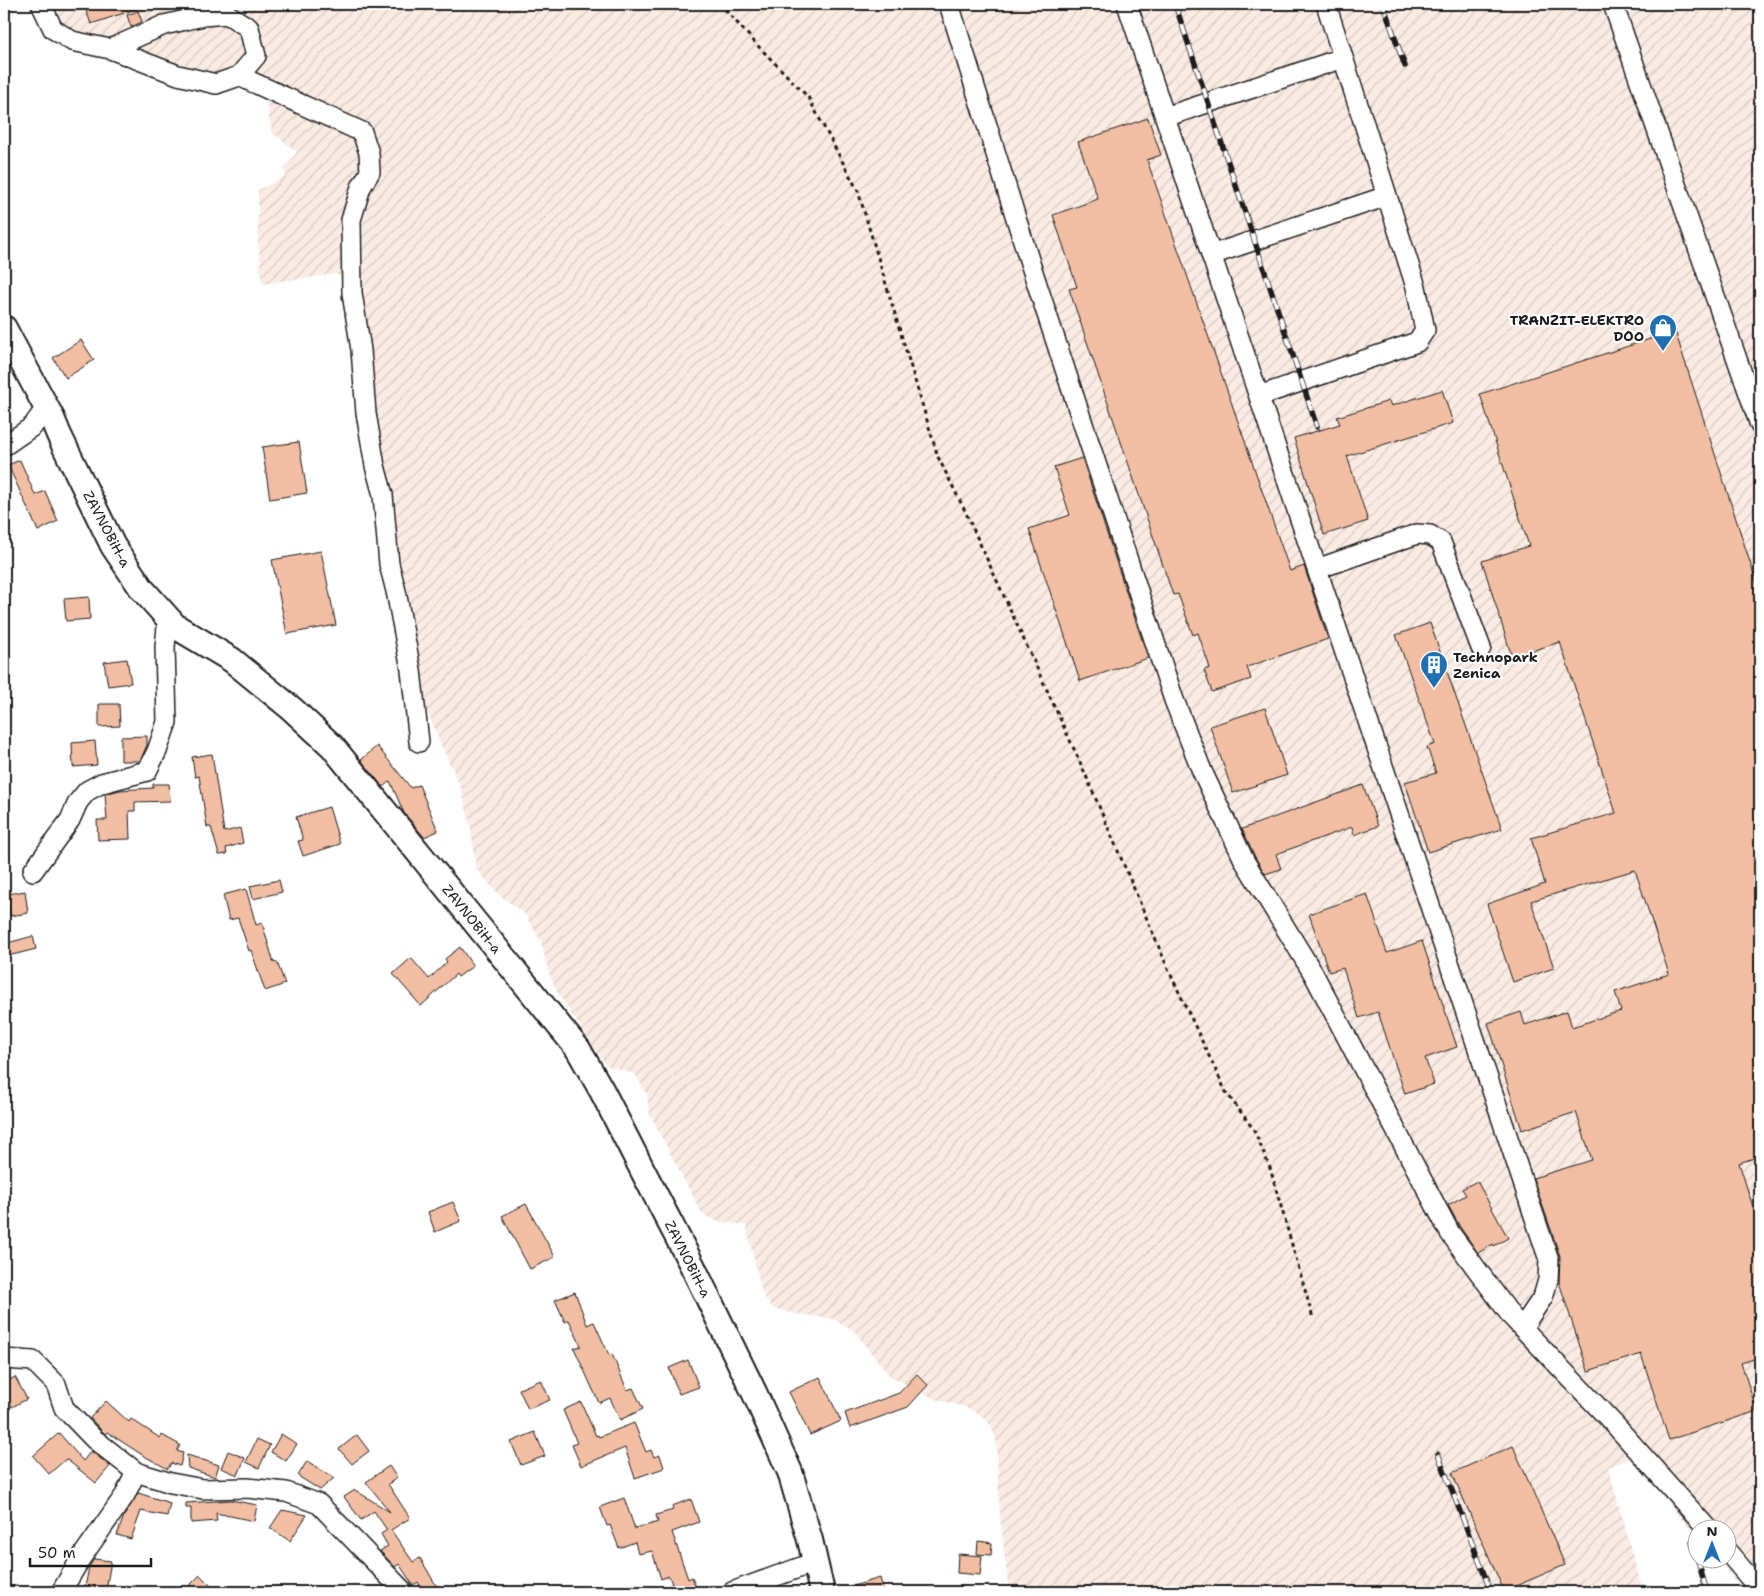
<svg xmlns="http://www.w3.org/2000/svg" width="1764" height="1596" font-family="'Shantell Sans',sans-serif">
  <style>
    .industrial { fill: url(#industrial-furrows) }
    .building { fill: #f2bea3; stroke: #1c1c1c }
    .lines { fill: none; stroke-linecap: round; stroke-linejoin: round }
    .minor-casing { stroke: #1c1c1c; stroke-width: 22 }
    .major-casing { stroke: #1c1c1c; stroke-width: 28 }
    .path { stroke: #1c1c1c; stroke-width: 3; stroke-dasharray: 4 4; stroke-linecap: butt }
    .minor { stroke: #fff; stroke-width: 19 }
    .major { stroke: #fff; stroke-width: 24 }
    .rail-casing { stroke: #1c1c1c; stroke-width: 5.5 }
    .rail { stroke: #fff; stroke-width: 4; stroke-dasharray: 11; stroke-linecap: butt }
    .labels { text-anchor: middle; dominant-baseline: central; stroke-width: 4.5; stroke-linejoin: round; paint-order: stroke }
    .poi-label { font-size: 14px; font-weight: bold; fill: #1c1c1c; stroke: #fff; text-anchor: end }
    .street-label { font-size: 14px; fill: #1c1c1c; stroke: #fff }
  </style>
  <defs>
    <pattern id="industrial-furrows" width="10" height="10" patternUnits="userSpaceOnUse" patternTransform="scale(1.25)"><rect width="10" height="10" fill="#fbece3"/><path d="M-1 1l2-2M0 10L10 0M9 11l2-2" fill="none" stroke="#d7cac2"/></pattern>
  </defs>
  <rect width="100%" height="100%" fill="#fff"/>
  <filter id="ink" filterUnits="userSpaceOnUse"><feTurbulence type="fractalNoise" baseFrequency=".02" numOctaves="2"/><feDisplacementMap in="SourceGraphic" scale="10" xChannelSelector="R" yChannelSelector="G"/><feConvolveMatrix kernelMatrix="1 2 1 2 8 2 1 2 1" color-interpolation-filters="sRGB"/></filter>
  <g filter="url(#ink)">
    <path class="industrial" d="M55 4H1760V1592H1745L1716 1559 1726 1558V1528H1696V1536L1630 1458 1608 1467 1643 1592H1009L1000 1515 996 1440 991 1425 981 1415 968 1408 935 1399 890 1376 855 1332 834 1319 796 1314 772 1308 762 1293 746 1225 718 1222 702 1214 650 1115 647 1095 635 1074 606 1065 557 992 548 970 541 941 525 914 498 894 476 869 471 829 461 788 439 740 423 701 378 510 343 278 336 274 262 284 258 240V190L286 176 284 168 297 152 272 132 265 98 248 80 232 84 103 51 63 24Z"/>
    <path class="building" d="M96 4H145V6L91 24 86 10 97 6Z
      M138 11 142 22 131 27 127 15Z
      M1148 118 1161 155 1147 160 1290 571 1304 566 1328 639 1247 667 1251 679 1212 692 1204 670 1210 668 1198 633 1193 635 1178 594 1173 595 1069 289 1077 287 1053 215 1098 199 1078 142Z
      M1675 331 1760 593V1156L1739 1163 1760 1229V1357L1741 1363 1757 1411 1669 1440 1641 1354 1588 1371 1559 1282 1560 1256 1533 1178 1592 1160 1576 1112 1522 1130 1488 1023 1521 1012 1525 1025 1567 1011 1572 1027 1621 1011 1615 992 1669 974 1635 870 1531 901 1554 968 1513 982 1487 904 1545 884 1531 838 1616 813 1560 642 1512 657 1482 561 1529 546 1480 394Z
      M81 340 94 360 66 378 53 358Z
      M1442 390 1453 423 1347 456 1368 521 1324 535 1294 438 1340 424 1337 417 1389 401 1391 406Z
      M299 442 307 493 270 499 262 447Z
      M1082 458 1148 658 1080 681 1029 529 1070 515 1054 467Z
      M20 460 35 495 45 491 58 521 38 531 8 465Z
      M321 551 336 625 287 634 272 560Z
      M89 597 90 619 66 621 64 599Z
      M1430 623 1502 829 1428 852 1405 782 1436 773 1427 747 1435 744 1396 635Z
      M127 659 131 683 108 686 104 662Z
      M99 704H119L120 726 99 727Z
      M1265 708 1287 775 1233 793 1210 726Z
      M147 736V745L140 761H121V737Z
      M95 741 97 765 73 767 72 743Z
      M377 746 411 788 419 785 438 831 424 837 404 813 390 781 383 787 361 760Z
      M212 754 224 832 240 828 243 843 226 848 227 854 219 855 211 827H207L199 776 195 777 192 757Z
      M153 784H169L170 801 135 802V811H129L130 839 98 840 97 820H107L105 794 120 790 153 788Z
      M1363 785 1378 826 1354 835 1352 827 1276 854 1281 869 1265 874 1255 857 1242 829Z
      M329 807 340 844 303 856 298 841 303 840 296 817Z
      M279 880 282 892 253 899 250 886Z
      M246 889 256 925 262 923 274 963 277 962 285 984 265 991 251 950 249 951 238 918 229 920 223 895Z
      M25 891 28 913 10 916 7 894Z
      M1367 894 1387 953 1422 941 1457 1047 1425 1058 1434 1084 1405 1094 1378 1012 1359 1018 1343 968 1329 972 1309 914Z
      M33 936 36 949 4 957V944Z
      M460 947 473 966 458 977 456 974 421 1006 393 974 411 958 429 979 447 962 445 959Z
      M1477 1181 1508 1238 1494 1246 1493 1244 1478 1253 1460 1227 1448 1205 1466 1195 1462 1189Z
      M453 1202 461 1221 435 1232 428 1212Z
      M526 1204 555 1257 530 1269 502 1216Z
      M575 1292 587 1325 594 1322 609 1355 612 1354 627 1390 633 1388 643 1409 620 1420 610 1398 599 1403 574 1348 581 1346 569 1320 565 1322 555 1300Z
      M688 1360 699 1387 679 1394 669 1368Z
      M917 1374 928 1385 908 1407 850 1428 845 1413 899 1393Z
      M15 1377 27 1399 12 1407 4 1392V1383Z
      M820 1377 841 1421 810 1435 789 1392Z
      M541 1380 550 1400 528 1409 519 1389Z
      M106 1401 129 1422 131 1419 160 1438 162 1435 180 1445 177 1451 183 1453 180 1466 171 1463 168 1469 144 1456 107 1432 105 1434 102 1431 90 1418Z
      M581 1402 596 1436 598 1435 599 1437 634 1423 646 1452 651 1450 654 1457 660 1455 664 1468 635 1478 625 1448 581 1466 572 1445 577 1443 563 1410Z
      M535 1432 545 1456 521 1465 511 1442Z
      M59 1433 83 1461 91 1451 110 1466 96 1483 66 1459 49 1474 33 1456Z
      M281 1434 297 1444 286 1461 271 1452Z
      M357 1435 369 1451 352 1464 339 1449Z
      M257 1439 270 1445 259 1468 246 1462Z
      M1513 1446 1565 1565 1504 1591 1452 1473Z
      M228 1451 245 1458 238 1475 221 1468Z
      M187 1455 219 1465 215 1477 188 1468Z
      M307 1461 334 1478 320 1490 298 1476Z
      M389 1466 397 1478 388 1484 410 1518 391 1530 413 1562 420 1558 440 1592H423L418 1582 413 1585 399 1564 395 1567 380 1551 388 1546 381 1534 387 1530 374 1511 361 1520 344 1497 355 1490 390 1512 366 1482Z
      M138 1493 170 1503 167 1516 141 1511 131 1539 117 1535 124 1516Z
      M624 1498 635 1529 658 1522 656 1515 673 1510 672 1506 691 1499 699 1522 672 1532 688 1579 692 1577 698 1592H655V1590L672 1584 669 1576 661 1579 652 1551 638 1554 635 1542 619 1548 610 1525 607 1526 600 1507Z
      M231 1500 257 1505 254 1521 216 1513 217 1521 191 1523V1508H186V1503Z
      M282 1510 307 1515 290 1541 270 1528Z
      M978 1541 992 1543 991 1555 977 1554Z
      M958 1554 982 1556 980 1575 957 1573Z
      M94 1559 111 1561 106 1590 85 1587 89 1567Z
      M200 1575 211 1586 205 1592H183Z
      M880 1578 884 1592H843V1589Z"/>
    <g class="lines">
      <defs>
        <path id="minor" d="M41 4 53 29 72 41 110 49 178 75 216 84 239 76 362 132 369 153 370 172 361 187 351 220 352 293 361 350 366 413 375 466 383 495 389 564 396 591 411 670 419 742
          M949 4 1031 266 1174 700 1202 771 1245 862 1313 973 1450 1233 1512 1317 1615 1425 1707 1528
          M1127 4 1549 1260 1548 1280 1543 1297 1522 1328
          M1613 4 1760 425
          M110 49 164 25 203 16 227 14 249 28 256 56 239 76
          M1165 117 1343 58
          M1211 255 1387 196
          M1259 396 1417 342 1425 330 1416 287 1326 4
          M4 446 33 426 47 406
          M1317 569 1417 534 1430 535 1441 542 1481 648
          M33 871 70 820 78 802 87 791 102 783 147 771 157 751 167 722 165 647 168 617
          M4 1359 33 1361 56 1384 64 1408 94 1439 136 1472 171 1483 203 1489 247 1488 286 1492 319 1504 404 1592
          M1726 1550 1760 1590
          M61 1592 81 1558 125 1495 136 1472
          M732 1592 815 1562"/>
        <path id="major" d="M4 328 52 418 59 435 113 546 142 589 175 626 232 660 292 709 332 746 578 1049 602 1091 645 1175 692 1265 754 1392 790 1472 810 1540 822 1592"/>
      </defs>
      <use href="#minor" class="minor-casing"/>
      <use href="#major" class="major-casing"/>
      <path class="path" d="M720 4 759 47 808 97 858 191 938 457 965 511 1084 771 1169 971 1226 1092 1254 1130 1270 1168 1313 1318"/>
      <use href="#minor" class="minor"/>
      <use href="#major" class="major"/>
      <defs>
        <path id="rail" d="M1175 4 1317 427
          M1383 4 1405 66
          M1438 1454 1491 1592
          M1692 1542 1696 1557
          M1697 1558 1707 1592"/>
      </defs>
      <use href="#rail" class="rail-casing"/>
      <use href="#rail" class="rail"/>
    </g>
  </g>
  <defs>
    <symbol id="shop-pin" viewBox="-11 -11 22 30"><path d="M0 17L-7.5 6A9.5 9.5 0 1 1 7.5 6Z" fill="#1f6fb2" stroke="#fff"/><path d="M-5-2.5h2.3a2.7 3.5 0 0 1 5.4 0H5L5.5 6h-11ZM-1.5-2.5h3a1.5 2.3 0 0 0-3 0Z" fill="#fff"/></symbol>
    <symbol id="building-pin" viewBox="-11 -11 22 30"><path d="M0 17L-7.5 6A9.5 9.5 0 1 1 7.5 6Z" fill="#1f6fb2" stroke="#fff"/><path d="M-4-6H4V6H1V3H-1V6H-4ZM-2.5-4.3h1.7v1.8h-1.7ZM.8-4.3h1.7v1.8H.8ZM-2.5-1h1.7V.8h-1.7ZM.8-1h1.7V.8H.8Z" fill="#fff"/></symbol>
  </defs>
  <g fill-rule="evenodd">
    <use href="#shop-pin" x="1647" y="312" width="32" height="43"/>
    <use href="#building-pin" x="1418" y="649" width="32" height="43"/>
  </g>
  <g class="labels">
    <g class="poi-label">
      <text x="1644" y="320">TRANZIT-ELEKTRO<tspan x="1644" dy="16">DOO</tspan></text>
      <text x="1453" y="657" text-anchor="start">Technopark<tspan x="1453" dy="16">Zenica</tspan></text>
    </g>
    <g class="street-label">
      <text transform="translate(107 529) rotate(62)">ZAVNOBiH-a</text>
      <text transform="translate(472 919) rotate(51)">ZAVNOBiH-a</text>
      <text transform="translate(688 1259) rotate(63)">ZAVNOBiH-a</text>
    </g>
  </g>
  <rect width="1764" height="1596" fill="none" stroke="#fff" stroke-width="20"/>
  <rect x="10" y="10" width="1744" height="1576" fill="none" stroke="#1c1c1c" stroke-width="2" filter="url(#ink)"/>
  <g transform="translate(1712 1544)"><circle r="24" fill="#ffffff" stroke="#a4a4a4"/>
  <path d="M0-4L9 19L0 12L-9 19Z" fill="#1f6fb2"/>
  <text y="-8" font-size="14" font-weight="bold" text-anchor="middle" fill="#1c1c1c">N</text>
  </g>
  <path d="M30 1558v8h121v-8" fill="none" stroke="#1c1c1c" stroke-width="2.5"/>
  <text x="38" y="1558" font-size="15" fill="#1c1c1c" stroke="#ffffff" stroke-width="4" paint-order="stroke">50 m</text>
</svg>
